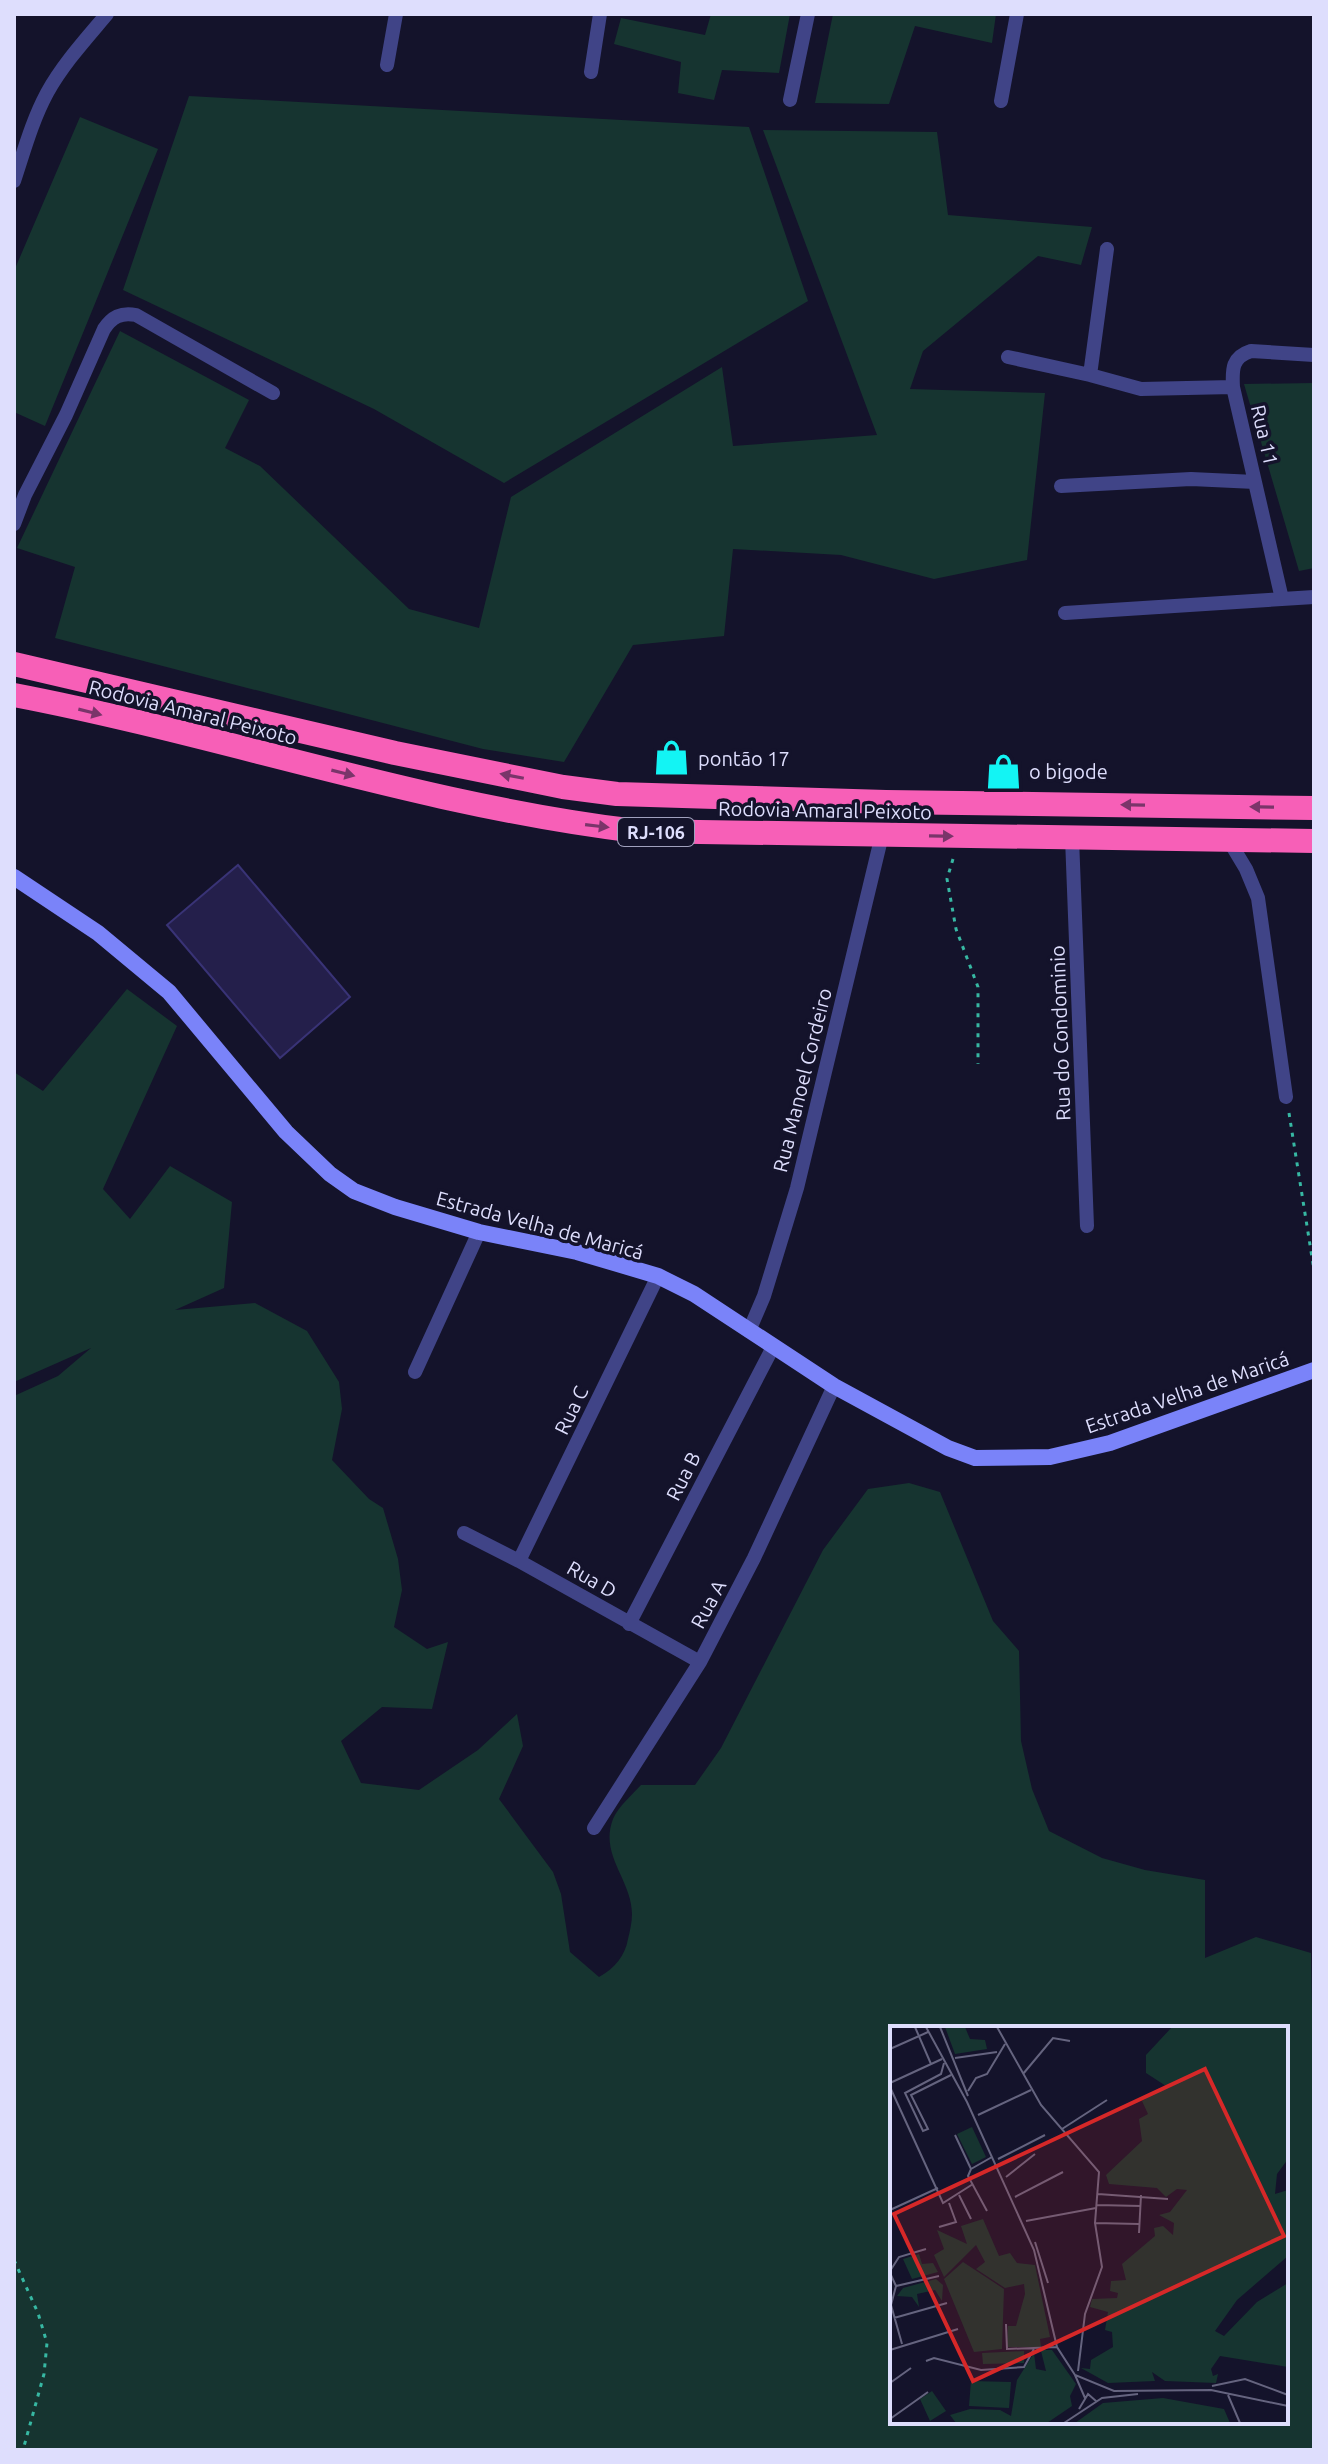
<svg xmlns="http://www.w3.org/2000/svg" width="1328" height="2464" font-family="Ubuntu,sans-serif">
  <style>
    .green { fill: #163430; fill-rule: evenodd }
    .building { fill: #241f4b; stroke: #393376; stroke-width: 2 }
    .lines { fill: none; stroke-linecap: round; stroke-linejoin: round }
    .path { stroke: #37b8a3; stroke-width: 3; stroke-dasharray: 4 6; stroke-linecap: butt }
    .street { stroke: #404487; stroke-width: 14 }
    .secondary { stroke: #7a83f9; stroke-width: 16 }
    .highway { stroke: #f75fb7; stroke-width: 24 }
    .oneway { fill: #7a356a }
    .labels { text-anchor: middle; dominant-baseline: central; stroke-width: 7; stroke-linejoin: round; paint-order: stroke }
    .shield { fill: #14132b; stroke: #a1a1be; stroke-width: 2 }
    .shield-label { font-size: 18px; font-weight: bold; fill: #dedefd }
    .street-label { font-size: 20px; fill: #dedefd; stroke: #14132b }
    .poi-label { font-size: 20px; fill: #dedefd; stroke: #14132b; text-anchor: start }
    .inset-road { fill: none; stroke: #65647f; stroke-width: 2 }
    .view { fill: #d62828; fill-opacity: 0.15; stroke: #d62828; stroke-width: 4 }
    .inset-edge { fill: none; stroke: #dedefd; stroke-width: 4 }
  </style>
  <rect width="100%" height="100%" fill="#14132b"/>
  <path class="green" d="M711 14H790L779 73 722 70 714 100 678 93 681 62 614 44 621 18 705 35Z
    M833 14H996L992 43 915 26 889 104 815 103Z
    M189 96 749 127 808 301 504 483 374 409 123 290Z
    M80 117 158 149 45 426 14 412V271Z
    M763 130 937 132 948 215 1092 227 1081 265 1038 256 923 351 910 389 1045 393 1027 560 934 579 841 555 733 549 724 636 633 645 564 762 483 749 55 638 75 567 17 548 120 331 249 400 225 448 260 466 409 609 479 628 511 497 722 367 733 446 877 435Z
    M1314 383V568L1299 571 1244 384Z
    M127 989 177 1026 103 1189 130 1219 170 1166 232 1202 224 1288 175 1310 255 1303 307 1331 339 1382 342 1409 332 1460 369 1499 383 1508 398 1559 402 1590 394 1627 427 1649 448 1642 432 1709 382 1707 341 1741 361 1783 419 1790 478 1750 517 1714 523 1746 499 1799 553 1872 561 1894 570 1952 599 1977C615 1968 625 1956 628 1939 630 1931 632 1922 632 1914 632 1880 599 1855 613 1819 618 1807 632 1795 641 1785H695L721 1748 823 1550 868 1489 909 1483 940 1492 993 1621 1019 1651 1021 1741 1032 1789 1049 1831 1102 1858 1145 1870 1205 1880V1958L1256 1937 1311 1953 1314 2116V2450H14V1396L58 1376 91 1348 14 1382V1072L43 1091ZM1286 2028V2422H892V2028Z"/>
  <path class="building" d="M238 865 350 997 280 1058 167 925Z"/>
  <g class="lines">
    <path class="path" d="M953 859 947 879 956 929 978 987V1064
      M1289 1113 1314 1270
      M14 2260 38 2313 47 2343 44 2374 23 2450"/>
    <path class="street" d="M387 65 396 14
      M591 72 600 14
      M790 100 808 14
      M1001 101 1017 14
      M14 181C24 151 32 121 47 93 63 64 86 39 107 14
      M1107 249 1090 375 1141 389 1233 387
      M1008 357 1090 375
      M1061 486 1191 479 1255 482
      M14 524 25 495 66 415 104 329C112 317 121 312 136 315L273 393
      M1282 599 1233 387C1232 369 1232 357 1251 351L1314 355
      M1065 613 1314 597
      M1072 838 1087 1226
      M1228 839 1246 869 1258 898 1286 1097
      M749 1331 764 1296 797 1188 882 835
      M415 1372 479 1232
      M464 1533 519 1561 700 1662
      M519 1561 658 1276
      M629 1624 773 1347
      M594 1828 700 1662 754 1558 834 1386"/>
    <path class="secondary" d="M14 877 98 933 169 992 286 1132 330 1174 354 1191 395 1207 479 1232 577 1252 658 1276 694 1294 834 1386 948 1448 975 1458 1050 1457 1110 1443 1314 1370"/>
    <path class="highway" d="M14 664 395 753 563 787 617 794 886 802 1314 808
      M14 695C223 735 425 806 636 831L1314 841"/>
  </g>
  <defs><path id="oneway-solid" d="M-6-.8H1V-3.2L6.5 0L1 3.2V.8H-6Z" transform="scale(2)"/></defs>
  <g class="oneway">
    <use href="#oneway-solid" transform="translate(90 712) rotate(14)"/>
    <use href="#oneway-solid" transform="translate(343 773) rotate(14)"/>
    <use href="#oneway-solid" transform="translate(512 776) rotate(-169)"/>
    <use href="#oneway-solid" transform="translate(1133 805) rotate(-179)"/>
    <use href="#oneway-solid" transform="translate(1262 807) rotate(-179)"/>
    <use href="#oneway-solid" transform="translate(597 826) rotate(7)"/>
    <use href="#oneway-solid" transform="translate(941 836) rotate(1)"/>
  </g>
  <defs>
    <symbol id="shop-bare" viewBox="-9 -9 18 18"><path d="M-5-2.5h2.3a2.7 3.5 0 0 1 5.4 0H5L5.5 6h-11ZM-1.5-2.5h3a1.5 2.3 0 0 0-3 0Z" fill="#13f4f4" stroke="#14132b" stroke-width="2.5" paint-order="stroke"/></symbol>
  </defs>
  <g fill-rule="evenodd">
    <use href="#shop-bare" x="646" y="732" width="51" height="51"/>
    <use href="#shop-bare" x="978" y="746" width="51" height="51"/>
  </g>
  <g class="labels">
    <rect class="shield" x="618" y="818" width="76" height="28" rx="6"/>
    <g class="shield-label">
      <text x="656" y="832">RJ-106</text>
    </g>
    <g class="street-label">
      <text transform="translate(1265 435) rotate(77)">Rua 11</text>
      <text transform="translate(193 712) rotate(14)">Rodovia Amaral Peixoto</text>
      <text transform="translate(825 810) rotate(1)">Rodovia Amaral Peixoto</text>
      <text transform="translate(1060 1033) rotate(-92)">Rua do Condominio</text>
      <text transform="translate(802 1080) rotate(-76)">Rua Manoel Cordeiro</text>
      <text transform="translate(540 1225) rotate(15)">Estrada Velha de Maricá</text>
      <text transform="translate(1187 1392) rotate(-19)">Estrada Velha de Maricá</text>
      <text transform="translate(571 1410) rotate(-64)">Rua C</text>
      <text transform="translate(683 1476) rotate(-63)">Rua B</text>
      <text transform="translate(592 1579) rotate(30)">Rua D</text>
      <text transform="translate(708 1604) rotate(-62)">Rua A</text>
    </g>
    <g class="poi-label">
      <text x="698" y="758">pontão 17</text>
      <text x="1029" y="771">o bigode</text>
    </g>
  </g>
  <g transform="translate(890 2026)">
    <rect width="398" height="398" fill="#14132b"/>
    <path d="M55 1H75L80 13 95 14 97 23 65 28ZM282 1H398V133L387 148 385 168 398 164V230L347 274 325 305 334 310 367 276 398 257V341L330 330 321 343 323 350 328 348 326 357 275 355 262 346 265 355 218 357 191 342 200 343 201 334 223 321 222 306 215 304 218 286 200 281 202 273 227 272 228 267 220 265 221 255 236 254 232 238 265 210 264 202 273 200 283 209 284 197 269 189 280 186 297 164 287 163 276 171 267 162 219 158 216 149 252 115 249 93 258 88 252 75 276 60 256 47V29ZM82 101 96 131 82 138 67 108ZM93 193 109 230 120 227 127 237 145 239 160 311 150 313 151 321H117L118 300H126L135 268 134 258 115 262 86 243 95 236 86 219 54 251 44 229 54 223 47 204 77 218 71 200ZM29 228 32 238 43 237 48 246 22 253 13 233ZM73 236 114 263 112 323 84 326 54 253ZM46 253 53 259 52 275 45 264 27 268 29 281 22 271 7 270 13 262ZM154 324H162L186 358 180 370 182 380 157 397H66L60 389 80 383 110 384 121 390 127 354 144 327 146 343 156 345 151 325ZM134 325V337L93 338 92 327ZM81 355 121 356 119 382 79 380ZM42 365 56 385 40 395 30 373ZM273 372 334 383 340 397H185L213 377Z" fill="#163430"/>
    <path class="inset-road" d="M25 1 41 38M36 1 77 76 144 224 167 321 185 349 224 365 321 364 398 380M50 1 78 70M107 1 151 79 209 146 205 197 212 241 195 288 188 345M0 23 38 6M65 32 107 26M54 37 51 48 15 67 33 105 38 103 21 69 61 49M133 48 163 12 180 15M0 57 52 33M0 61 53 177 83 158M78 65 86 52 97 48 115 18M88 89 141 64M172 103 217 74M65 109 81 143M108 133 155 109M81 143 78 150 97 185M81 143 102 131M116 151 145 128M208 168 278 173M69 169 81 193M125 171 173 146M207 179 251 180M0 184 48 162M136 195 206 182M205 197 249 198M49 201 66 196 59 177M249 207 251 169M145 216 158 257M0 245 9 231 36 223M0 247 6 260 49 250M6 260 1 279 12 318M4 292 57 277M116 298 117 323 167 321M0 324 68 303M36 335 44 332 91 344 134 341 144 323M185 349 195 372M0 357 21 342M322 360 355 353 398 369M338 369 350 397M189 383 198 368 206 375M0 393 38 366M174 397 212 372 248 368"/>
    <path class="view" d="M315 43 394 210 83 355 4 188Z"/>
    <rect width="398" height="398" class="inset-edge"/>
  </g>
  <rect width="1328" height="2464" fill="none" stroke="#dedefd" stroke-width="32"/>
</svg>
